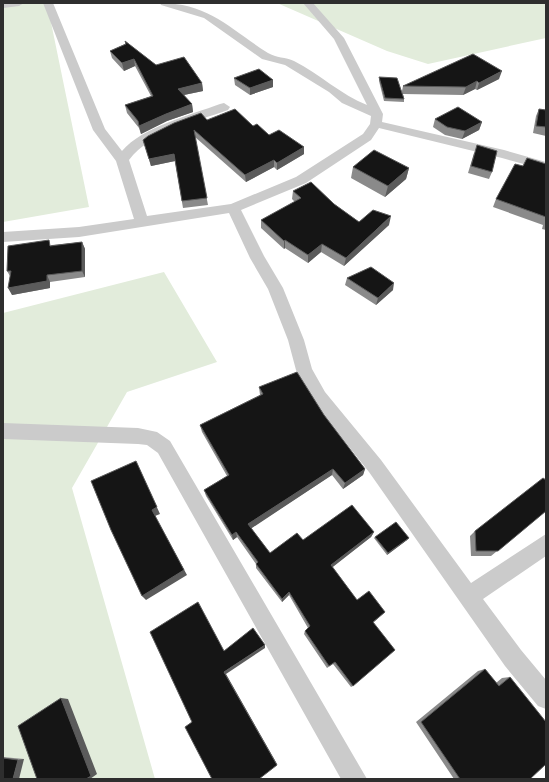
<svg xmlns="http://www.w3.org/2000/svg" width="549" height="782" font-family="Montserrat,sans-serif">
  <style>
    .green { fill: #e2ecdb }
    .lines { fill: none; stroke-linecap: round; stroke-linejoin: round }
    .minor { fill: #cbcbcb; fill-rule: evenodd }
    .wall { fill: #8a8a8a }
    .shaded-wall { fill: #5b5b5b }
    .building { fill: #151515; stroke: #5b5b5b }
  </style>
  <rect width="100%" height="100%" fill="#fff"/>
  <path class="green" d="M3 3H47L89 207 3 222Z
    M277 3H546V38L428 64 387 51Z
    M164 272 217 362 127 392 72 488 155 779H3V313Z"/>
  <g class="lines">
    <path class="minor" d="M3 3H24L19 6 3 8Z
      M43 3H53L105 129 122 151C142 127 191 115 220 104L224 103 230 107 228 110C195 122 151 131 129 160L147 216 231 204 296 177 363 134 370 124 371 116 342 103 329 92 285 65 262 59 204 18 161 5 160 3C209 3 230 29 268 53 276 58 286 57 294 61 320 74 341 95 367 105L334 39 303 3H313L344 38 383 114 382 122 504 150 546 162V170L502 158 379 128 371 140 306 183 241 210 264 256 283 288 304 340 312 369 325 392 381 460 471 583 546 534V556L483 599 521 650 546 680V709L538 706 505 666 369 472 313 402 296 370 288 340 268 289 250 258 229 213 79 237 3 242V232L79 227 134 219 116 161 93 130Z
      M3 423 138 428 157 432 170 441 367 779H341L158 453 147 445 138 444 3 439Z"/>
  </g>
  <path class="wall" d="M125 41 156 65 202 83 203 91 184 95 192 104 193 112 167 121 141 134 139 128 127 113 125 105 151 96 135 66 124 71 112 58 110 51 125 44Z
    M379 77 402 91 403 86 499 79 477 90 475 89 463 95 403 94 404 99V102L384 101 379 81Z
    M234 78 273 80V87L250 95 235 85Z
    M539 109 546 110V136L533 133 536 116Z
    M435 119 482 122 479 130 462 139 445 135 433 127Z
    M207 120 253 126 269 135 304 147V154L277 170 274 167 246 182 195 137 208 205 183 208 175 161 151 166 143 140Z
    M474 153 492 172 489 179 468 173Z
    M546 164V230L542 229 543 225 493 207 496 199 523 166Z
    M353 167 409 168 406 179 385 197 351 178Z
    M293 191 334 204 359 222 389 225 344 266 321 252 308 263 285 248 284 249 261 228V220L295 202 292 199Z
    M82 242 85 249V277L50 282V288L12 295 10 276 7 271 52 245Z
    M347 278 393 290 376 305 345 285Z
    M259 387 324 415 365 469 363 475 343 489 332 475 251 528 270 553 303 540 374 532 371 537 332 567 357 600 385 612 374 622 353 686 351 687 333 664 327 668 304 634 305 631 308 628 289 595 282 602 256 568V564L237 537 233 540 206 496 204 490 227 476 202 432 200 425 260 395Z
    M546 511 491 556H471L470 536 475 531Z
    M375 537 407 540 387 555 374 538Z
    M485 669 496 683 502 678 510 677 530 779H454L416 722 478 671Z
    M3 757 24 759 3 779Z"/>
  <path class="shaded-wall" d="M134 59 135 66 124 71 122 63Z
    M502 71 499 79 477 90 479 83Z
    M273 80V87L250 95V88Z
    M477 81 475 89 463 95 466 87Z
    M202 83 203 91 179 96 178 89Z
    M192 104 193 112 167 121 141 134 139 126 166 114Z
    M482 122 479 130 462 139 465 131Z
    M304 147V154L277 170V163Z
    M174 154 175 161 151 166 149 159Z
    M274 160V167L246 182 245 175Z
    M409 168 406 179 385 197 388 186Z
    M391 216 389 225 344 266 346 258Z
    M285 240V248L284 249V241Z
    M82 242 85 249V277L82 271Z
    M322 244 321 252 308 263V255Z
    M47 275 50 282V288L12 295 8 288Z
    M394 283 393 290 376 305 378 298Z
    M136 461 160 514 155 516 187 575 146 600 142 596Z
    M333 469 332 475 249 530 248 524Z
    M365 469 363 475 343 489 345 483Z
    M236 532 237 537 233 540 232 535Z
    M374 532 371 537 329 570 331 565Z
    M409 538 407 540 387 555 388 553Z
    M289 592V595L282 602V599Z
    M265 645V648L226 674 277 764V765L224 672Z
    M61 698 68 699 97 774 90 779H86Z
    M24 759 19 779H13L18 760Z"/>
  <path class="building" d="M125 41 156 65 184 57 202 83 178 89 192 104 166 114 139 126 138 121 125 105 153 96 134 59 122 63 110 51 126 44Z
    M473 54 502 71 479 83 477 81 466 87 403 86Z
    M259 69 273 80 250 88 234 78Z
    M379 77 397 78 404 99 385 98Z
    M458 107 482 122 465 131 447 127 435 119Z
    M235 109 253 126 257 124 269 135 279 130 304 147 277 163 274 160 245 175 194 130 207 198 182 201 174 154 149 159 143 140 148 136 174 123 201 113 207 120Z
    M539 109 546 110V127L536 126Z
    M477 145 497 151 492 172 471 166Z
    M374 150 409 168 388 186 353 167Z
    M527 158 546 164V217L496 199 515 164 523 166Z
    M311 182 334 204 359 222 373 210 391 216 346 258 322 244 308 255 285 240 284 241 261 220 301 198 293 191Z
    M49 240 50 246 82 242V271L47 275V281L8 288 11 271H7L8 246Z
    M371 267 394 283 378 298 347 278Z
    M297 372 324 415 365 469 345 483 333 469 248 524 270 553 297 533 303 540 352 505 374 532 331 565 357 600 369 591 385 612 373 622 395 650 353 686 335 662 329 666 305 631 310 626 289 592 282 599 256 564 258 562 236 532 232 535 204 490 229 475 200 425 263 394 259 387Z
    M136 461 157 507 152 510 184 570 142 596 111 530 91 481Z
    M543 478 546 480V511L498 551H476L475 531Z
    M396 522 409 538 388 553 375 537Z
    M198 602 224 651 253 628 265 645 224 672 277 765 259 779H212L185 727 192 722 150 632Z
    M485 669 499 686 510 677 546 722V764L530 779H460L421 722Z
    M61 698 91 776 86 779H37L18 726Z
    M3 758 18 760 13 779H3Z"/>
  <rect width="549" height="782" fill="none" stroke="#2e2e2e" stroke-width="8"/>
</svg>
